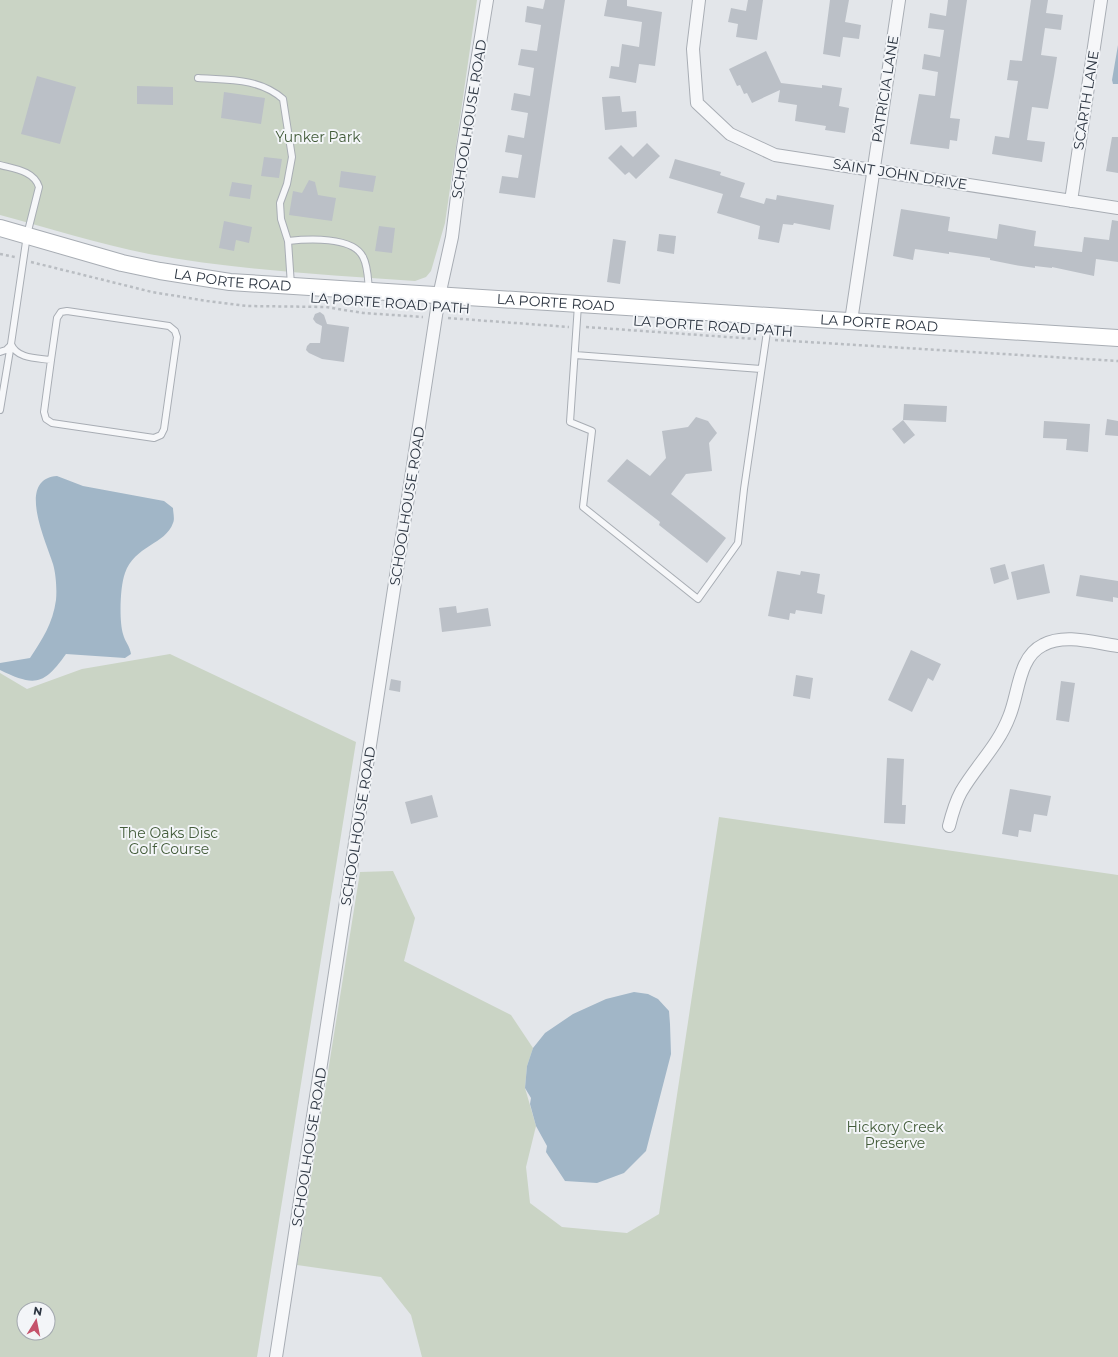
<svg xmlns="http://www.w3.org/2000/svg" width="1118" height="1357" font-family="Montserrat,sans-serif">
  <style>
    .green { fill: #cad4c5; fill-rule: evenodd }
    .water { fill: #a1b6c7 }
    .building { fill: #bbc0c7 }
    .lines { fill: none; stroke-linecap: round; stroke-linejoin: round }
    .lane-casing { stroke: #a8adb4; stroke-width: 8 }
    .street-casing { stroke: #a8adb4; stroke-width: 14 }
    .secondary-casing { stroke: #a8adb4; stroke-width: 18 }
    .path { stroke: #b9bdc2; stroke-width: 2.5; stroke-dasharray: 3 3; stroke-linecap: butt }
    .lane { stroke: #f6f7f9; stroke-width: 6 }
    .street { stroke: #f6f7f9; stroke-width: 12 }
    .secondary { stroke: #fff; stroke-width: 16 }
    .labels { text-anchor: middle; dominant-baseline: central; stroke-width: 4; stroke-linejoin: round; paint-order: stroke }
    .street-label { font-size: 14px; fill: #2c3541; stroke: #f3f5f8 }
    .park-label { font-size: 14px; fill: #435c3a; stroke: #f3f5f8 }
  </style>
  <rect width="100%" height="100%" fill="#e3e6ea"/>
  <path class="green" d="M0 0H477L445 223 431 271 426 277 415 281C326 275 237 270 149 254 99 244 49 228 0 215Z
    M170 654 356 742 257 1357H0V673L27 689 82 669ZM24 1309H48V1333H24Z
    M719 817 1118 875V1357H422L411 1315 381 1277 297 1265 360 872 393 871 415 918 404 961 511 1015 533 1048 527 1066 525 1088 536 1126 526 1167 530 1203 562 1227 627 1233 659 1214Z"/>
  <path class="water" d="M1118 45V84H1113L1112 80Z
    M57 476 83 486 164 501 173 508C173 512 175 519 173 523 166 544 134 546 125 573 120 586 119 621 123 634 125 642 130 646 131 654L125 658 66 654C44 685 35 687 0 670V663L30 658C42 640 53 623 56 600 57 590 56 574 53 564 46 541 16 479 57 476Z
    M634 992 648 994 658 999 669 1011 670 1024 671 1054 646 1151 624 1173 597 1183 565 1181 546 1152 547 1146 536 1126 530 1104 531 1098 525 1088 527 1066 533 1048 545 1033 573 1014 606 999Z"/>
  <path class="building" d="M545 0H565L535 198 499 193 502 176 518 178 522 155 505 152 508 135 524 138 528 113 511 110 514 93 530 96 534 68 518 65 521 49 537 51 541 25 525 22 527 6 543 9Z
    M607 0H627V6L662 12 655 66 639 64 636 83 609 78 611 66 619 67 622 44 639 47 642 22 604 16Z
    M748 0H763L757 40 736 37 738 24 728 22 731 8 746 11Z
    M830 0H849L845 22 861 25 859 39 843 37 840 57 823 54Z
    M948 0H967L950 118 960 119 957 141 950 140 949 149 910 144 919 94 935 96 938 72 922 69 924 54 940 57 944 30 928 28 930 13 946 16Z
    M1031 0H1048L1046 13 1063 15 1061 30 1045 28 1041 55 1057 57 1054 76 1048 109 1032 107 1027 140 1045 142 1042 162 992 154 995 136 1009 138 1018 81 1007 80 1010 60 1022 61Z
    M766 51 781 83 822 88V85L842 88 839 106 849 108 845 133 825 130 826 126 795 121 797 105 778 102 780 90 752 103 747 93 744 94 740 85 737 86 729 69Z
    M37 76 76 87 60 144 21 134Z
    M137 86 173 87V105L137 104Z
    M224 92 265 98 261 124 221 118Z
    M620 96 622 112 636 111 637 127 605 130 602 97Z
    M1112 137H1118V173L1106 171Z
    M647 143 660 156 636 179 629 172 625 175 608 158 621 145 633 157Z
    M264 157 282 159 279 178 261 176Z
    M675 159 721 172 720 175 745 183 740 197 764 204 766 198 776 200 777 195 834 205 830 230 794 223 793 225 783 224 779 243 758 239 760 226 717 213 723 194 669 178Z
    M341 171 376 176 373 192 339 187Z
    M309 180 315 182 318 195 336 198 332 221 289 215 293 191 302 193Z
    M232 182 252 185 250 199 229 196Z
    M901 209 950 217 948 231 997 239 999 224 1036 231 1034 246 1082 252 1084 237 1109 240 1112 220 1118 221V262L1096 259 1094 276 1052 267V268L1035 266V268L1015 265 990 260V258L949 252V254L915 249 913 260 893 256Z
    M224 221 252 227 249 243 236 240 234 251 219 248Z
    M379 226 395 228 392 253 375 251Z
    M659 234 676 236 674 254 657 251Z
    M613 239 626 241 620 284 607 282Z
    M320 312 324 315 327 324 349 327 344 362 322 359 309 353 306 350 307 346 310 343H320L322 326 316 323 313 319 315 314Z
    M904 404 947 406 946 422 903 420Z
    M696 417 708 421 717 433 709 443 712 471 686 474 671 494 726 538 707 563 659 525 660 522 607 481 627 459 650 476 666 458 662 431 688 427Z
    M1107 419 1118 421V436L1105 435Z
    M903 420 915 435 904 444 892 429Z
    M1044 421 1090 424 1088 452 1066 450 1067 439 1043 438Z
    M1005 564 1009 579 994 584 990 568Z
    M1044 564 1050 593 1017 600 1011 572Z
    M777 571 800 575 801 571 820 574 817 593 825 595 822 614 796 610 795 614 790 613 789 620 768 616Z
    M1080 575 1118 581V598L1113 597V602L1076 596Z
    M456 606 457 613 488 608 491 626 442 632 439 608Z
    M911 650 941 664 933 681 928 678 912 712 888 700Z
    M796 675 813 678 810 699 793 696Z
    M391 679 401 681 400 692 389 690Z
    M1061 681 1075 683 1069 722 1056 720Z
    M887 758 904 759 902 805H906L905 824 884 823Z
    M1010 789 1051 796 1047 816 1034 814 1031 832 1019 830 1018 837 1002 834Z
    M432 795 438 817 411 824 405 802Z"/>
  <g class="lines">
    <defs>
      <path id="lane" d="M198 78C229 80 259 78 283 99L292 157 287 184 280 203 281 219 288 241 291 285
        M0 165C15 169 34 171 39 187L27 235 11 344C17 359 37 358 51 360L57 318 61 312 67 311 169 326 175 331 177 337 164 429 161 435 154 438 52 423 46 419 44 412 51 360
        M288 241C307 239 353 236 363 257 368 266 368 280 369 290
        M578 305 570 422 592 431 583 507 698 599 738 543 744 489 769 318
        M0 352 6 350 10 346
        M575 355 761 369
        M0 410 11 344"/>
      <path id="street" d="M699 0 693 49 697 103 730 134 775 155 1118 208
        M1071 201 1101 0
        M851 321 899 0
        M949 826C952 814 955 803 961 792 976 766 998 746 1009 717 1019 694 1018 657 1043 645 1065 633 1095 643 1118 646
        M276 1357 439 296 452 237 463 148 487 0"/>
      <g id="secondary">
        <path id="s1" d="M0 228 122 263 160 271 230 282 1118 338"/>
      </g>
    </defs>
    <use href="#lane" class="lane-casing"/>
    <use href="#street" class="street-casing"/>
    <use href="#secondary" class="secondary-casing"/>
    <path class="path" d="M0 254 15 257
      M31 262 152 292 207 301 247 306 326 307 363 313 423 317
      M448 318 569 327
      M586 327 756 339
      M775 340 1118 361"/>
    <use href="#lane" class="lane"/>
    <use href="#street" class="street"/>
    <use href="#secondary" class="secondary"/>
  </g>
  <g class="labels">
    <g class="street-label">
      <text transform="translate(885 89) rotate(-81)">PATRICIA LANE</text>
      <text transform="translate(1086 100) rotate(-81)">SCARTH LANE</text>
      <text transform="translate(469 119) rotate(-81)">SCHOOLHOUSE ROAD</text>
      <text transform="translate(900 174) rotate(9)">SAINT JOHN DRIVE</text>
      <text stroke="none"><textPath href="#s1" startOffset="239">LA PORTE ROAD</textPath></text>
      <text stroke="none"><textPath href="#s1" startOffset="563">LA PORTE ROAD</textPath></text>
      <text transform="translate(390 303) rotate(4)">LA PORTE ROAD PATH</text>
      <text stroke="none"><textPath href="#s1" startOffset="887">LA PORTE ROAD</textPath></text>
      <text transform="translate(713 326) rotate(4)">LA PORTE ROAD PATH</text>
      <text transform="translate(407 506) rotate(-81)">SCHOOLHOUSE ROAD</text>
      <text transform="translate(358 826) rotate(-81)">SCHOOLHOUSE ROAD</text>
      <text transform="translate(309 1147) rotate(-81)">SCHOOLHOUSE ROAD</text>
    </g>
    <g class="park-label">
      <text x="318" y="137">Yunker Park</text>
      <text x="169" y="833">The Oaks Disc<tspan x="169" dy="16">Golf Course</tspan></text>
      <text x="895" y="1127">Hickory Creek<tspan x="895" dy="16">Preserve</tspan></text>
    </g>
  </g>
  <g transform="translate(36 1321) rotate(10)"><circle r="19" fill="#f3f5f8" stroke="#a3a8af"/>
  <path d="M0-3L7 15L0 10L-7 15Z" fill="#c5526b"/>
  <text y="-6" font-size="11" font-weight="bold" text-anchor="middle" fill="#2c3541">N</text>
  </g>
</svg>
